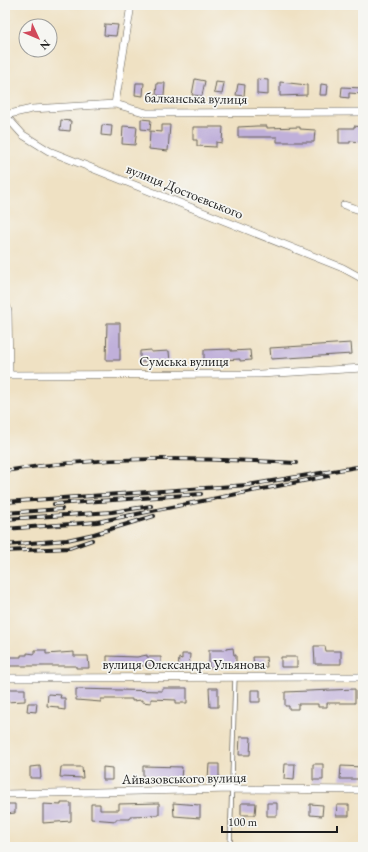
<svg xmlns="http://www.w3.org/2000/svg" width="368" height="852" font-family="'EB Garamond',serif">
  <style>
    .building { fill: #c0b0da }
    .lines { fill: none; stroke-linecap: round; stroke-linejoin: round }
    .service-casing { stroke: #666156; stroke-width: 5 }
    .minor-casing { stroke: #666156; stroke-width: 8 }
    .service { stroke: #fff; stroke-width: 3.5 }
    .minor { stroke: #fff; stroke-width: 7 }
    .rail-casing { stroke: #1c1c1c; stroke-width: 4 }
    .rail { stroke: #f6f6f2; stroke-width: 2.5; stroke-dasharray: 8; stroke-linecap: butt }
    .labels { text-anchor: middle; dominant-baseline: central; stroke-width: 3.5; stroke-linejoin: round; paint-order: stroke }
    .street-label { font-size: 14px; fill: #1c1c1c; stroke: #f6f6f2 }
  </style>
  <rect width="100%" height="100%" fill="#f6f6f2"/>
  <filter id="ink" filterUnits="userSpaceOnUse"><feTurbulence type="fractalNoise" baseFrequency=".025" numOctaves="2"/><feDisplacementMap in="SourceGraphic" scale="8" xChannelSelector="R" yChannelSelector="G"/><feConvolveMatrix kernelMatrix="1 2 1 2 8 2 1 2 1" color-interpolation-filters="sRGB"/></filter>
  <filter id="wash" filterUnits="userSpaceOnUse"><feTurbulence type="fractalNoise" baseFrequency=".012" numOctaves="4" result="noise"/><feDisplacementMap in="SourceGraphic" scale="16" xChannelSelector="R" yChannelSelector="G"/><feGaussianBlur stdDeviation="0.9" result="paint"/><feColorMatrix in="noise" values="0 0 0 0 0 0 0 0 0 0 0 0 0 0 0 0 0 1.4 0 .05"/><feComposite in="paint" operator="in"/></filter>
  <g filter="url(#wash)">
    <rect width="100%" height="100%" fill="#efe1c3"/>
    <g id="blocks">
      <path class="building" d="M105 24 118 25 116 36 104 35Z
        M195 79 205 81 202 96 192 95Z
        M257 79 268 80V95L257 94Z
        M216 82 224 83 222 94 214 93Z
        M280 82 307 85V95L280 96Z
        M136 83H144L143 96 135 95Z
        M157 83H165L164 96 156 95Z
        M238 84 245 85 244 96 236 95Z
        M321 84 328 85 327 95H320Z
        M342 87 363 88V94L349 93V98L341 97Z
        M141 119 151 120 150 130 141 129Z
        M61 120 71 121 70 131 60 130Z
        M102 125 112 126 111 136 101 135Z
        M162 125H170L168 151 149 149 150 131 162 132Z
        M123 126 137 127 135 145 122 144Z
        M257 126H267V128L300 127V129L315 130 314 142H277V137H238V127Z
        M354 126 363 127V142L350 141V143H339V128H354Z
        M193 127H223L222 143 216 142V147L197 146V140H193Z
        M107 323H120V360H106Z
        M351 343 352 354 271 359 270 348Z
        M231 349V351L250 350 251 360 240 361V359L204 361V350Z
        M151 350V352L169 351 170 362H140V351Z
        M314 646H325L326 651H341V664H315Z
        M233 648 234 655H236V667L209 668V650H225V649Z
        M35 650H46V654L74 652V656H88L89 668H76V666H7V657H21V655H27V653L35 654Z
        M182 654H190L189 670H178L179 658 182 659Z
        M147 655V657H161V668H150V665L132 667V669H124V667L107 668V656L137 657Z
        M253 657H266L267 667H254Z
        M281 657H297V667H281Z
        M162 688H187V703H176V700L151 699V703L142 702V700L132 701V699H101V702L76 700V689L162 691Z
        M209 688H218V707H210Z
        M5 689H25V701L5 702Z
        M355 689V703H327V707H318V704H298V709H289V706H285V692Z
        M251 690H260V702H251Z
        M48 694 61 695 60 698H65V710L58 709V707L47 706Z
        M28 703H37L36 712 27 711Z
        M240 737H251L250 755H239Z
        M209 764H219V779L208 778Z
        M285 764H295L294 780 284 779Z
        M313 764H323V780H313Z
        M40 766 41 778H30V767Z
        M143 766 182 767 181 779H143Z
        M341 766 363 767V779H340Z
        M61 767H82L83 778 60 777Z
        M103 767 112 768V780H103Z
        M61 803H71V821L43 823V804L61 805Z
        M159 803V815L130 816V819H116V821L91 819V804H100V810H119V804Z
        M173 803 200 805V818L174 816Z
        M241 803H256L255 815H241Z
        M267 803H277V816H267Z
        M5 804H15V813L5 814Z
        M310 804 323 805 322 816 310 815Z
        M337 805H349V816H336Z"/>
    </g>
  </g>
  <g filter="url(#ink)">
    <use href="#blocks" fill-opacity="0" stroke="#666156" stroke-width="1"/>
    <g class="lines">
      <defs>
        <path id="service" d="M230 847 235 677"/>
        <path id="minor" d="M115 104 131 5
          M5 115 23 135 49 151 343 268 363 279
          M5 115 32 109 115 104 147 113 363 112
          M344 205 363 211
          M5 302 8 311 9 375
          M5 375 260 374 363 368
          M5 678 363 677
          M5 794 233 789 363 790"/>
      </defs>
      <use href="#service" class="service-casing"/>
      <use href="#minor" class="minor-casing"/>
      <use href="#service" class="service"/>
      <use href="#minor" class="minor"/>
      <defs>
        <path id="rail" d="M5 471C102 455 198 458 296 463
          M5 502 248 485 363 466
          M54 504 201 494
          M5 513 62 509
          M127 516 328 476
          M5 519 112 512 151 506
          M5 529 97 522 131 515
          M5 545 67 540 94 534 154 516
          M5 551 69 548 92 540"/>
      </defs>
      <use href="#rail" class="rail-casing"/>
      <use href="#rail" class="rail"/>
    </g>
  </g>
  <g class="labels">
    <g class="street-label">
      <text transform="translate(196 98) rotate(1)">балканська вулиця</text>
      <text transform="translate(185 191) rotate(22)">вулиця Достоєвського</text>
      <text x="184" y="361">Сумська вулиця</text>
      <text x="184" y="664">вулиця Олександра Ульянова</text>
      <text transform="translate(184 778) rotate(-1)">Айвазовського вулиця</text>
    </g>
  </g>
  <rect width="368" height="852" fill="none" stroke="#f6f6f2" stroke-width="20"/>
  <g transform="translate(38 38) rotate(134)"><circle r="19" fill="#f6f6f2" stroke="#9f9f9c"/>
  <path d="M0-3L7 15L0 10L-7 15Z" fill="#d1495b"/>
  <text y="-6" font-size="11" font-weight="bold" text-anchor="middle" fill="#1c1c1c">N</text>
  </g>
  <path d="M222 826v6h115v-6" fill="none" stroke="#1c1c1c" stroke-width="2"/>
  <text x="228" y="826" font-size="12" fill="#1c1c1c" stroke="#f6f6f2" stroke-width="3" paint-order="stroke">100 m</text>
</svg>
